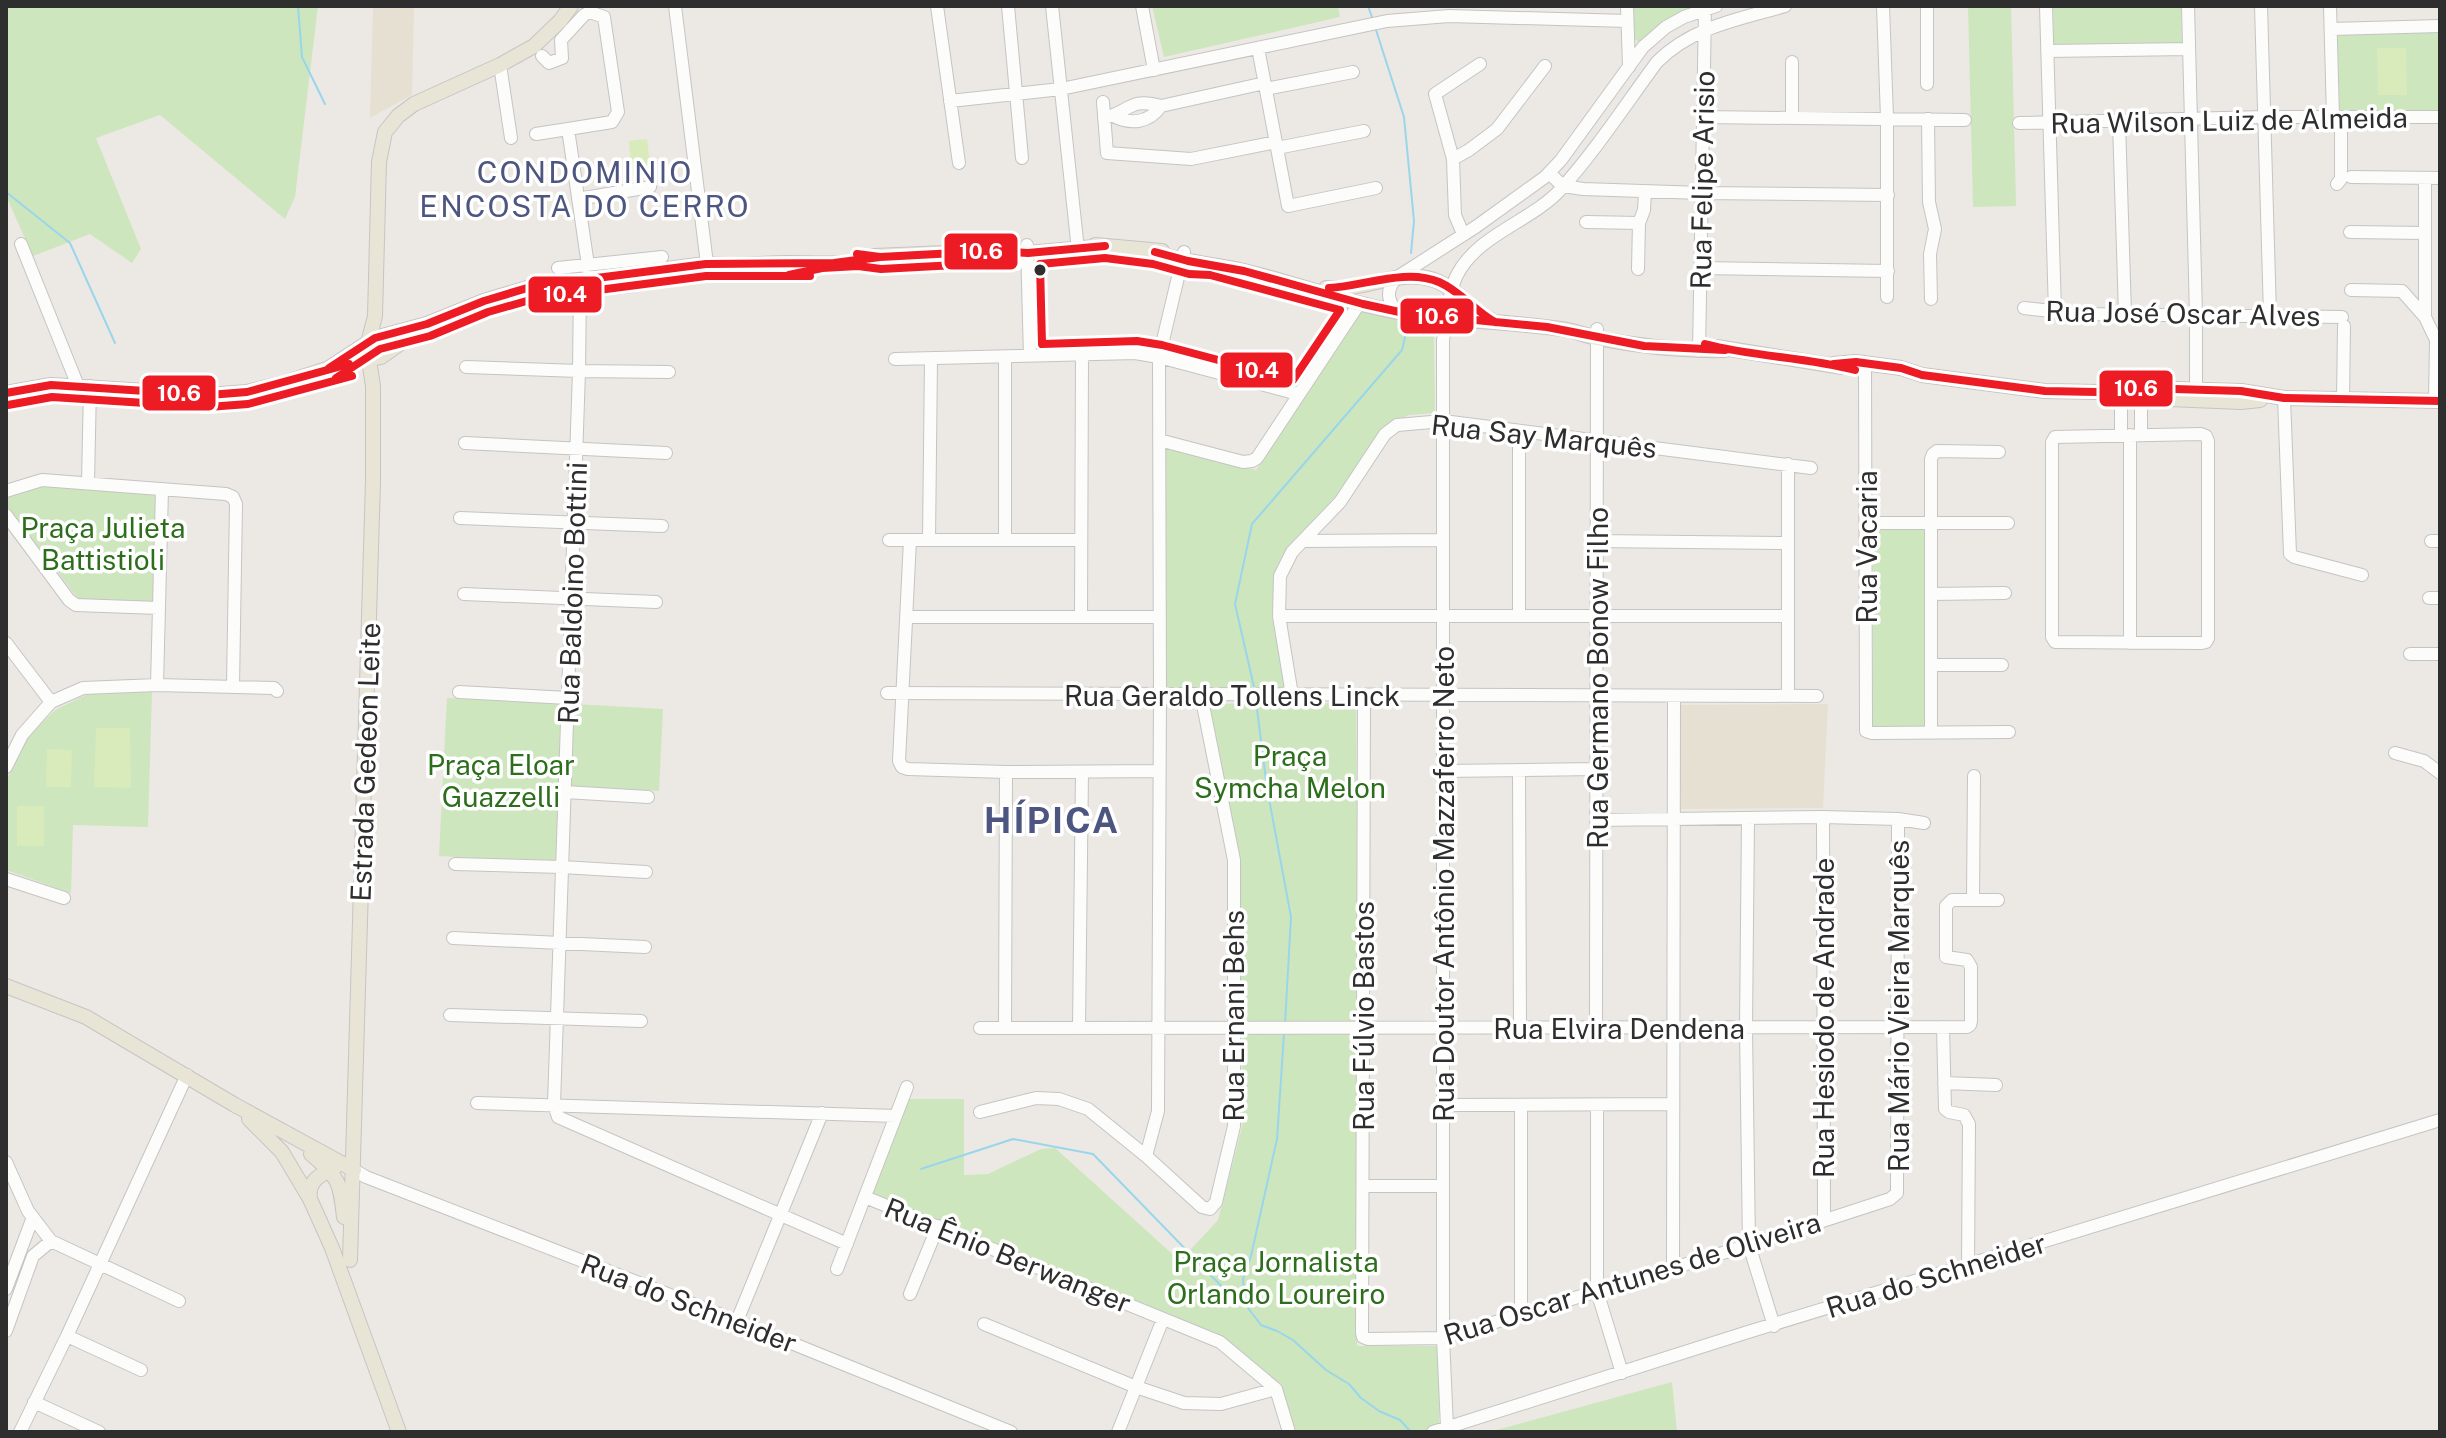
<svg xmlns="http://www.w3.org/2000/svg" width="2446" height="1438" font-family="'Public Sans',sans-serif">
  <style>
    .education { fill: #e6e0d3 }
    .green { fill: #cee6be }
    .pitch { fill: #d9eabb }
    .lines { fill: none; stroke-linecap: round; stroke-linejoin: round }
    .stream { stroke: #99d6ec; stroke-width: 2 }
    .minor-casing { stroke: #c5c4c5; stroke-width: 14 }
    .major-casing { stroke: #c6c5c4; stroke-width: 16 }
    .minor { stroke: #fcfcfb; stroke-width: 12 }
    .major { stroke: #e8e4d6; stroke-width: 14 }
    .bus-1-casing { stroke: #fff; stroke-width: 14 }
    .bus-2-casing { stroke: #fff; stroke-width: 14 }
    .bus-1 { stroke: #ed1c24; stroke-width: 8 }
    .bus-2 { stroke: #ed1c24; stroke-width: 8 }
    .bus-dot { fill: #2e2e2e; stroke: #fff; stroke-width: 3 }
    .labels { text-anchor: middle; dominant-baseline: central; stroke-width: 7; stroke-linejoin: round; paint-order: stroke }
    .street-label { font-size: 28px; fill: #2e2e2e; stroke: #fff }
    .park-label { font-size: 28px; fill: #2c6e1b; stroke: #fff }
    .neighbourhood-label { font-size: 30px; letter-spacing: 2px; fill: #4d5680; stroke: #fff }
    .district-label { font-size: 36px; font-weight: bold; letter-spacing: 2px; fill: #4d5680; stroke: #fff }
    .line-badge { stroke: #fff; stroke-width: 3 }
    .badge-label { font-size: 22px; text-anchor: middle; font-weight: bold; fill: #fff }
  </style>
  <rect width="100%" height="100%" fill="#ece8e4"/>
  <path class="education" d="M373 7H414L412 95 370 118Z
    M1828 704 1823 808 1681 809 1679 705Z"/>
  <path class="green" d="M6 6H318L295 197 285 219 160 115 96 138 141 249 132 263 90 234 33 256 6 196Z
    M1152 6H1338L1340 17 1164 57Z
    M1632 6H1701L1676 14 1641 43 1632 38Z
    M1968 6H2011L2016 206 1973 207Z
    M2053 6H2181L2182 44 2054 45Z
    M2440 31V113L2337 112 2335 34Z
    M1362 307 1422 318 1434 332 1435 413 1409 415 1382 428 1336 496 1287 550 1273 576V616L1287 688 1165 687 1166 447 1256 470Z
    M43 485 159 493 155 603 79 600 6 505V496Z
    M1873 528H1929L1928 729H1873Z
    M114 691 152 692 148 827 73 825 71 893 6 870V781L26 739 55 710 86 695Z
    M447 698 564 704 556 862 439 856Z
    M1356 703 1358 1021H1241L1239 860 1209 704Z
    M574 704 663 709 659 791 570 786Z
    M1242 1034H1357V1346H1439V1427L1421 1432H1294L1281 1386 1222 1337 870 1193 909 1099H964V1175L988 1174 1041 1149 1055 1148 1180 1261 1218 1220 1242 1127Z
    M1672 1382 1677 1432H1489Z"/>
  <path class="pitch" d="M2377 48H2406L2407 95H2378Z
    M647 139 651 173 632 175 629 141Z
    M96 728H130L131 788 94 787Z
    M47 749 72 750 71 787H46Z
    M17 806H44V846H17Z"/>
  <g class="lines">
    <path class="stream" d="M298 6 302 57 325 104
      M1368 6 1373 20
      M1376 30 1404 117 1414 221 1411 253
      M6 192 70 243 115 343
      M1254 687 1235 604 1252 524 1402 350 1408 325
      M1256 701 1267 788 1291 917 1285 1024
      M1284 1034 1277 1139 1251 1256 1243 1279 1245 1304 1261 1325 1277 1331 1293 1340 1326 1370 1349 1384 1361 1398 1379 1411 1400 1420 1411 1432
      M921 1169 1013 1139 1093 1154 1230 1295 1243 1303"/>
    <defs>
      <path id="minor" d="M675 6 708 272
        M937 6 959 163
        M1008 6 1022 158
        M1052 6 1078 250
        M1142 6 1154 70
        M1627 6 1629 67
        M1883 6 1887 118V297
        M2046 6 2055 312
        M2188 6 2196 315V399
        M2261 6 2270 315
        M2330 6 2333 117
        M2331 29 2440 26
        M1258 48 1288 206 1376 188
        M2047 51 2189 49
        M542 56 549 63 562 58 561 40 584 15 590 12 604 17 618 112 612 122 568 129 590 279
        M500 65 511 138
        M1927 84V6
        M1266 89 1353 72
        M950 101 1061 89 1387 21 1449 16 1627 21
        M1103 102 1107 153 1191 159 1276 142
        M1113 116C1131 125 1149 123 1161 106
        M1703 117 1965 120
        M1792 117V62
        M1104 118C1130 112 1129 97 1161 106L1265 83
        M1928 119 1929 202 1935 229 1930 254 1931 299
        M2119 122 2125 314
        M2019 123 2264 117H2440
        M536 134 568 129
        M1277 148 1364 131
        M1453 159 1469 150 1497 129 1545 66
        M1549 173 1563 186 1583 189 1702 193 1888 195
        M2351 177 2440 178
        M2425 178V317
        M2337 184 2341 179V117
        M578 199 650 187
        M1586 222 1639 223
        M2350 232 2425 233
        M1463 234 1455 215 1453 159 1435 94 1480 64
        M21 244 78 386
        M1027 245 1030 356
        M558 268 662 257
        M1701 268 1888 271
        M1638 269 1639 223 1644 210 1645 192
        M580 285 579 371 554 1104 558 1117 847 1244
        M2351 290 2402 291 2425 317 2436 340 2435 401
        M2024 308 2078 314 2342 317
        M1402 313C1387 305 1385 291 1396 278L1477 226 1545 177 1561 160 1643 47 1666 27 1684 17 1716 6
        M1699 351 1705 9
        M1005 357V540
        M895 359 1135 353 1159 357 1298 394
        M1865 363 1866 731 1872 733 2009 732
        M466 367 579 371 669 372
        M2284 398 2290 554 2294 557 2362 575
        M2141 399V435
        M2343 400 2344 326
        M1519 431V616
        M2201 434 2206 436 2208 441V638L2206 642 2202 643 2055 642 2052 637V442L2055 437Z
        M2121 435V397
        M1159 440 1243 462 1252 461 1257 458 1359 304
        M465 443 666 453
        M1788 464V695
        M88 483 90 386
        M6 491 42 480 226 494 233 497 236 504 233 686
        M6 515 69 600 76 605 159 608
        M460 518 662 526
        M1867 523H2008
        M889 540H1081
        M910 540 899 761 902 767 908 769 1006 772 1159 771
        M929 540 931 359
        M1303 541 1442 540
        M1596 541 1788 543
        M2431 541H2440
        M464 594 656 602
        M1931 594 2005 593
        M2429 598H2440
        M1279 616H1788
        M907 617H1160
        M1081 617 1082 355
        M6 643 51 702
        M2130 643V435
        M2410 654H2440
        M1931 665H2002
        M157 685 162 489
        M459 692 568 698
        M887 693 1817 696
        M1292 695 1279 616 1280 576 1292 552 1340 502 1385 434 1397 425 1443 421 1811 468
        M1364 695 1362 1333 1363 1337 1368 1339 1443 1338 1749 1245 1890 1199 1897 1193 1898 819
        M1931 733V459L1933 454 1937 451 1999 452
        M2395 753 2424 761 2440 773
        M6 767 22 735 51 702 83 688 157 685 274 688 277 691
        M1519 770 1520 1028
        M1444 771 1597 769
        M565 792 648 797
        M1823 817 1824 1220
        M1748 818 1746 1029 1749 1245 1774 1326
        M1598 820 1823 817 1898 819 1924 823
        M455 864 562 867 646 872
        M6 879 64 898
        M1973 900 1974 776
        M453 938 645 947
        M450 1015 641 1021
        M1596 1027 1597 329
        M1943 1027 1945 1109 1949 1112 1964 1115 1969 1124 1968 1265
        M980 1028 1967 1027 1970 1025 1971 1021V967L1967 960 1946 957V906L1952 900H1998
        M1005 1028 1006 772
        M1079 1028 1082 772
        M1944 1083 1996 1085
        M477 1103 896 1116
        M1443 1105 1672 1104
        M1521 1105V1313
        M1597 1105V1291L1622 1373
        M980 1112 1036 1098 1059 1099 1088 1109 1146 1156 1202 1207 1210 1209 1216 1202 1234 1126V860L1201 695
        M1146 1156 1158 1111 1160 696 1159 357 1184 252
        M6 1162 28 1211 51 1241 179 1301
        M354 1170 366 1177 737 1321 1011 1432
        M1363 1186H1443
        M865 1197 1220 1342 1276 1389 1289 1432
        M1673 1267 1674 696
        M837 1269 907 1087
        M6 1289 33 1217
        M910 1294 938 1226
        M737 1321 822 1113
        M984 1324 1136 1387 1184 1403 1221 1404 1276 1389
        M6 1331 33 1256 51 1241
        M67 1336 141 1370
        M34 1402 99 1432
        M1447 1427 1443 1338V340C1447 320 1448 293 1457 275 1478 234 1531 222 1561 189 1596 150 1626 104 1657 62 1691 27 1740 19 1785 6
        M20 1432 67 1336 187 1075
        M1118 1432 1163 1319
        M1433 1432 1748 1332 2440 1120"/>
      <path id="major" d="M1095 245 1162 251
        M1155 252C1184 263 1214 264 1244 271 1298 284 1349 304 1404 313 1458 322 1513 321 1568 330 1578 332 1587 336 1597 338 1637 346 1684 351 1725 350
        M874 256 993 251 1028 253 1105 246
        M1326 288C1334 288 1343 289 1351 287 1380 283 1410 269 1439 282 1459 291 1471 310 1491 320
        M541 295 631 285 683 276
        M1717 347 1842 367
        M1834 364 1856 362 1901 368 1922 375 2045 391 2097 392 2141 388 2241 391 2284 398 2440 401
        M329 368 375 338 427 324 484 301 534 286 706 264C734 267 760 263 788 263 820 263 849 266 880 257
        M6 393 51 385 209 395 247 392 284 383 329 368 381 357 422 328
        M2121 397 2241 402 2260 400
        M6 986 86 1017 235 1105 354 1170
        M249 1119 282 1152 310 1199 332 1248 399 1432
        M311 1154C339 1178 340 1181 344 1217
        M310 1199C307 1179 322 1175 336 1166
        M350 1260 373 481V386L367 347 375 316 379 162 385 132 398 116 414 104 500 65 534 46 560 21 571 6"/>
    </defs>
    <use href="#minor" class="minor-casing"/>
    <use href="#major" class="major-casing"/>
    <use href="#minor" class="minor"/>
    <use href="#major" class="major"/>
    <defs>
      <path id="bus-1" d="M1155 252 1188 261 1244 271 1363 304 1404 313 1547 327 1644 346 1725 350
        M857 254 880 257 993 251 1028 253 1105 246
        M1329 288C1364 286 1406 268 1439 282 1460 291 1475 311 1495 322
        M1705 344C1754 357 1806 357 1855 370
        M1834 364 1856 362 1901 368 1922 375 2045 391 2097 392 2141 388 2241 391 2284 398 2440 401
        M329 368 375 338 427 324 484 301 534 286 706 264 834 263 880 257
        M6 393 51 385 209 395 247 392 349 364"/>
      <path id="bus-2" d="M1105 258 1153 264 1189 274 1210 275 1340 310 1293 380 1162 345 1137 341 1042 344 1040 264Z
        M789 275 822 268 858 266 881 269 993 263 1016 264
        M336 378 380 349 430 336 488 312 537 298 706 276H810
        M8 405 52 397 208 407 248 404 352 376"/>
    </defs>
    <use href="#bus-1" class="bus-1-casing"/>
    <use href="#bus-2" class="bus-2-casing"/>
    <use href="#bus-1" class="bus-1"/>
    <use href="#bus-2" class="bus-2"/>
  </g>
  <circle class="bus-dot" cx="1040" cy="270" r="7"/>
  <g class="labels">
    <g class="street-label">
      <text transform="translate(2229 120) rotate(-1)">Rua Wilson Luiz de Almeida</text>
      <text transform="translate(1702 180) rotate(-89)">Rua Felipe Arisio</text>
      <text transform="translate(2183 313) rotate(1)">Rua José Oscar Alves</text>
      <text transform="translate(1544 436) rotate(6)">Rua Say Marquês</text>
      <text transform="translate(1866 547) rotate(-90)">Rua Vacaria</text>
      <text transform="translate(572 593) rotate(-88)">Rua Baldoino Bottini</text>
      <text transform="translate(1597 678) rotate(-90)">Rua Germano Bonow Filho</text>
      <text x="1232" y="695">Rua Geraldo Tollens Linck</text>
      <text transform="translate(365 762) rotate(-88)">Estrada Gedeon Leite</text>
      <text transform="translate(1443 884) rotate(-90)">Rua Doutor Antônio Mazzaferro Neto</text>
      <text transform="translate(1898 1006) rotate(-90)">Rua Mário Vieira Marquês</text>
      <text transform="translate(1233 1016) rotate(-90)">Rua Ernani Behs</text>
      <text transform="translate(1363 1016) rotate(-90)">Rua Fúlvio Bastos</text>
      <text transform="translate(1823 1018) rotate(-90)">Rua Hesiodo de Andrade</text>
      <text x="1619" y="1028">Rua Elvira Dendena</text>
      <text transform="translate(1008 1255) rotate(22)">Rua Ênio Berwanger</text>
      <text transform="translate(1936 1275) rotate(-17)">Rua do Schneider</text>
      <text transform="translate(1632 1278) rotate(-17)">Rua Oscar Antunes de Oliveira</text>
      <text transform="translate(689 1303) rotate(21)">Rua do Schneider</text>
    </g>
    <g class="park-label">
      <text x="103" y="527">Praça Julieta<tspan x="103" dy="32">Battistioli</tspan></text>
      <text x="1290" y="755">Praça<tspan x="1290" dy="32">Symcha Melon</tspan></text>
      <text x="501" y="764">Praça Eloar<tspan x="501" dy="32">Guazzelli</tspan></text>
      <text x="1276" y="1261">Praça Jornalista<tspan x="1276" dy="32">Orlando Loureiro</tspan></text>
    </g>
    <g class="neighbourhood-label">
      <text x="585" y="172">CONDOMINIO<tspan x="585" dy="34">ENCOSTA DO CERRO</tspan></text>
    </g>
    <g class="district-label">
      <text x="1052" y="820">HÍPICA</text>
    </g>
  </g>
  <g class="line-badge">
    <rect x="943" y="232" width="76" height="39" rx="8" fill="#ed1c24"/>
    <rect x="527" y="275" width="76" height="39" rx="8" fill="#ed1c24"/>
    <rect x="1399" y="297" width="76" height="38" rx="8" fill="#ed1c24"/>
    <rect x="1219" y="351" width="75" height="38" rx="8" fill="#ed1c24"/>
    <rect x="2098" y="369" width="76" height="39" rx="8" fill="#ed1c24"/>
    <rect x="141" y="374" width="76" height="38" rx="8" fill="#ed1c24"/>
  </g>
  <g class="badge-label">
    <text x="981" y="259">10.6</text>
    <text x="565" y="302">10.4</text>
    <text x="1437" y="324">10.6</text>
    <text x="1257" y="378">10.4</text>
    <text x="2136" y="396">10.6</text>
    <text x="179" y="401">10.6</text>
  </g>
  <rect width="2446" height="1438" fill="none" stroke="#2e2e2e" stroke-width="16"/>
</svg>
